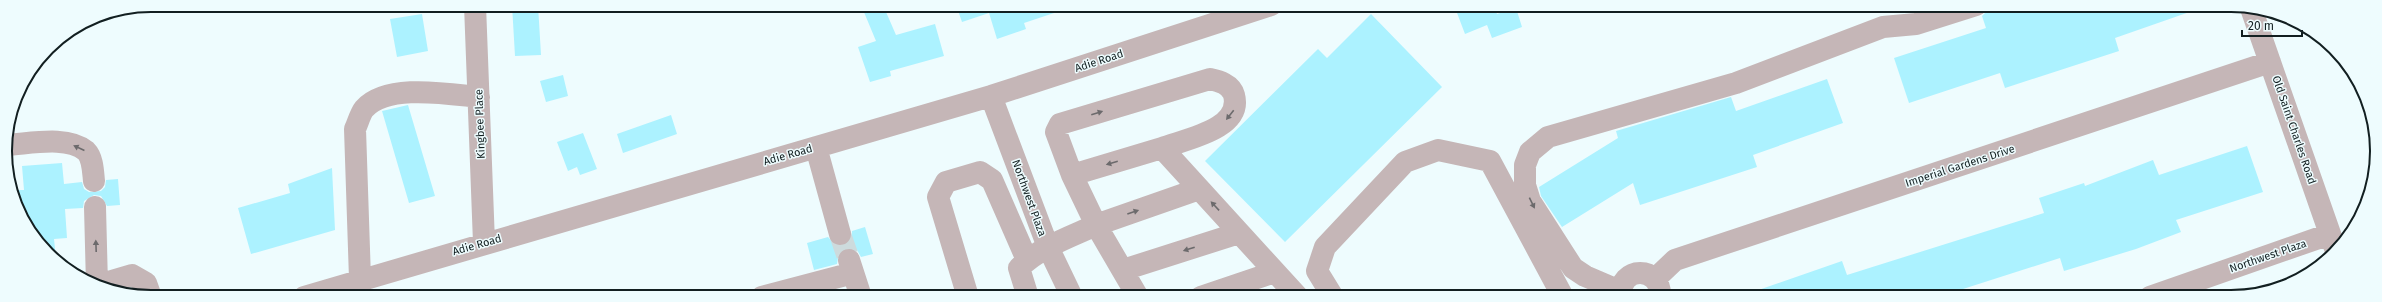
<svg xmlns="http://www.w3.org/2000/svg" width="2382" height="302" font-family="'Fira Sans',sans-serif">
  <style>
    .building { fill: #acf2ff }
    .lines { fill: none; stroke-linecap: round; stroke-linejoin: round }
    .minor-tunnel { stroke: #cddbdd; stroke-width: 22; stroke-dasharray: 22 11; stroke-linecap: butt }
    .minor { stroke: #c5b6b7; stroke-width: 22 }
    .oneway { fill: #6c6a6c }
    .labels { text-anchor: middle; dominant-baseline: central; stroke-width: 3; stroke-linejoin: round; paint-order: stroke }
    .street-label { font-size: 11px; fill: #121f21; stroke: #eefcfe }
    .rim { fill: none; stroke: #121f21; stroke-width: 2 }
  </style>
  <rect width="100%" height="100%" fill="#eefcfe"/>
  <path class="building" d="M512 5H538L541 55 515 56Z
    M861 5H883L896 35 935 24 944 56 890 71 891 76 870 82 858 47 876 41Z
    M956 5H1068L1069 8 1024 23 1026 29 997 39 989 13 962 22Z
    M1454 5H1494L1497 14 1516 8 1522 27 1492 38 1487 25 1465 34Z
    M2004 5H2201V8L2115 38 2119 51 2005 88 2000 73 1909 103 1894 58 1986 28 1982 16 1987 11Z
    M422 14 428 51 397 57 390 19Z
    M1371 14 1442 87 1285 242 1205 161 1318 49 1327 58Z
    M563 75 568 96 546 102 540 81Z
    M1827 79 1843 123 1753 155 1757 167 1640 205 1633 183 1562 227 1541 196 1539 187 1618 138 1616 131 1731 97 1736 111Z
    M408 105 435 196 409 203 382 111Z
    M671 115 677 134 623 153 617 134Z
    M583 133 597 169 580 175 577 167 568 171 557 142Z
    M2247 146 2263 192 2176 220 2181 232 2136 249 2064 271 2060 258 1938 297H1748L1747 294 1842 261 1847 275 2044 213 2039 198 2084 183 2085 186 2153 160 2159 175Z
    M62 163 64 184 82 182 84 189 89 192 101 191 105 187 106 180 118 179 120 205 107 206 101 196 94 195 84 201 83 208 65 209 67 238 54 239 56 258 41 247 17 205 16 190H24L22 166Z
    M332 168 335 230 251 254 238 208 290 193 288 184Z
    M865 227 873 254 861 257 857 250 846 248 839 252 837 264 814 270 807 243 828 237 836 246H844L852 238V231Z"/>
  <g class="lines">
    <path class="minor-tunnel" d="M840 234 849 260"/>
    <path class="minor" d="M475 5 484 243
      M2251 8 2336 251
      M991 96 1048 247 1072 297
      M6 145C29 144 67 135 86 151 93 158 93 172 94 181
      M816 147 840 234
      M1162 148C1186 139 1243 129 1234 95 1231 84 1219 81 1210 79L1060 124 1056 132 1072 175 1096 225 1199 189
      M1072 175 1162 148 1298 297
      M95 207 97 285
      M849 260 861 297
      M1123 270 1239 233
      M360 279 355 129C358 123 360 114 364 109 387 83 448 94 479 97
      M1655 279 1675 260 2270 62
      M98 285 132 275 146 283 151 297
      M1620 291 1585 276 1573 268 1530 201 1525 185V165L1530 152 1548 137 1736 83 1883 27 1916 24 1976 5
      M304 297 991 96 1271 5
      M762 297 853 273
      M968 297 938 197 946 182 980 172 992 180 1027 260
      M1028 297 1019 268C1040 247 1070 237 1096 225L1138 297
      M1201 297 1275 272
      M1333 297 1317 271 1325 247 1405 162 1438 150 1490 161 1563 297
      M1621 297C1618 265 1662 265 1660 297
      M2150 297 2330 234"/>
  </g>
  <defs><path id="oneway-solid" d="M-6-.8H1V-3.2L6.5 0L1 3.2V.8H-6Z"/></defs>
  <g class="oneway">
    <use href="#oneway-solid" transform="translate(1097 113) rotate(-17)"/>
    <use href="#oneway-solid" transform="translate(1230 115) rotate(128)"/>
    <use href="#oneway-solid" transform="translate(79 148) rotate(-155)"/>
    <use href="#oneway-solid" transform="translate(1112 163) rotate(164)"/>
    <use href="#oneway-solid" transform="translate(1532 203) rotate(64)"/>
    <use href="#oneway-solid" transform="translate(1215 206) rotate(-133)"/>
    <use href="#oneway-solid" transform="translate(1133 212) rotate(-19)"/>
    <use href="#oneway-solid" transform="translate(96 246) rotate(-92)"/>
    <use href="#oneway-solid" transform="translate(1189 249) rotate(162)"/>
  </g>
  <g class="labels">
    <g class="street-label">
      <text transform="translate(1099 61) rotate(-18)">Adie Road</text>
      <text transform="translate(480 124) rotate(-92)">Kingbee Place</text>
      <text transform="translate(2294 130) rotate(71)">Old Saint Charles Road</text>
      <text transform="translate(788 155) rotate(-16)">Adie Road</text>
      <text transform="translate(1960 166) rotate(-18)">Imperial Gardens Drive</text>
      <text transform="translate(1029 198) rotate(70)">Northwest Plaza</text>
      <text transform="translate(477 245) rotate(-16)">Adie Road</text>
      <text transform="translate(2268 256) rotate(-19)">Northwest Plaza</text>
    </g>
  </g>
  <path d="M0 0H2382V302H0ZM151 12H2231A139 139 0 0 1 2370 151V151A139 139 0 0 1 2231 290H151A139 139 0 0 1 12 151V151A139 139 0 0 1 151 12Z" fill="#eefcfe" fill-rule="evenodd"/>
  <path class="rim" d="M151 12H2231A139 139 0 0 1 2370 151V151A139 139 0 0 1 2231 290H151A139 139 0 0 1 12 151V151A139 139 0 0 1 151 12Z"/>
  <path d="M2242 30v6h60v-6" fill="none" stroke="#121f21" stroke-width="2"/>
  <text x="2248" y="30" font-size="12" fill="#121f21" stroke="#eefcfe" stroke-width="3" paint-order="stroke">20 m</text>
</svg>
